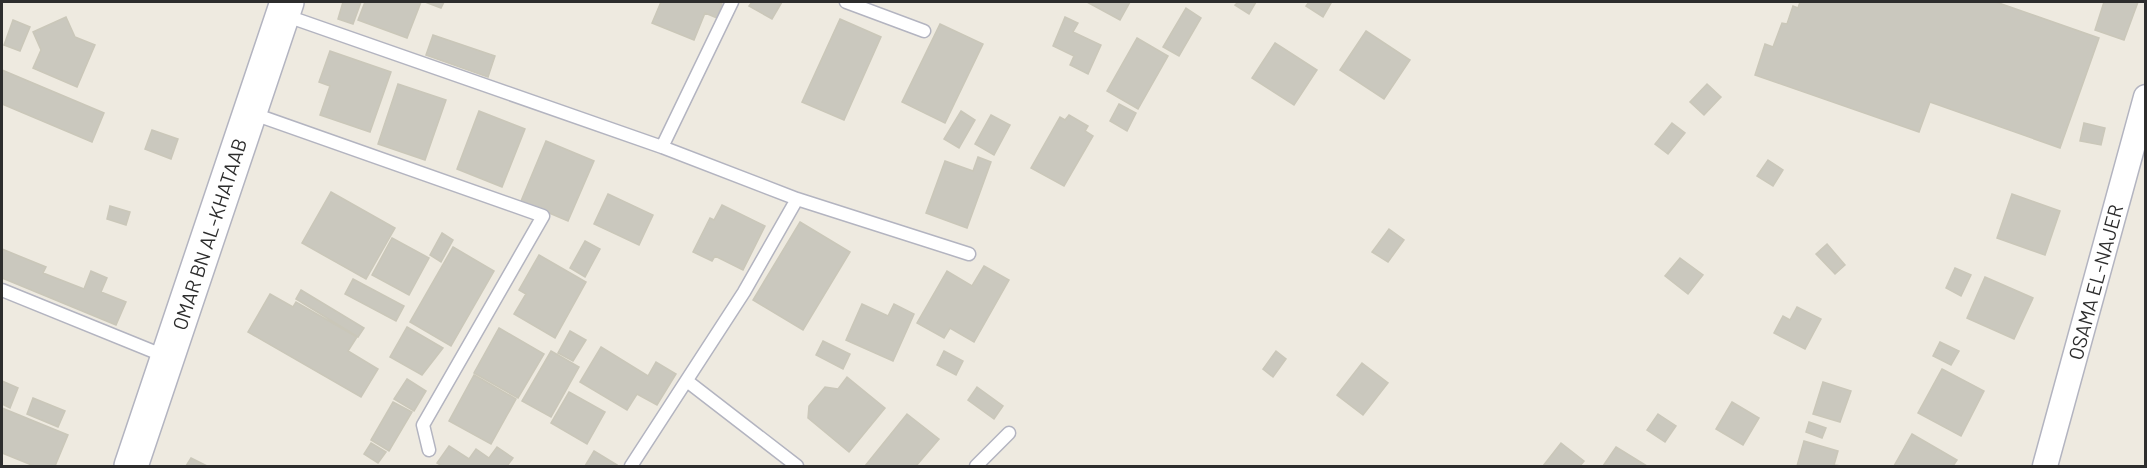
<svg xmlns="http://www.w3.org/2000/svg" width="2147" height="468" font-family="Barlow,sans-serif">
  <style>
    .building { fill: #cac8be; stroke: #cac7b9; stroke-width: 1.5 }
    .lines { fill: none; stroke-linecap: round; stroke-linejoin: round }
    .service-casing { stroke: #b3b4c0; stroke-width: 15 }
    .minor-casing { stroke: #b3b4c0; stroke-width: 27 }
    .secondary-casing { stroke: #b3b4c0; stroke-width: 36 }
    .service { stroke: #fff; stroke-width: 12 }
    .minor { stroke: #fff; stroke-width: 24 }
    .secondary { stroke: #fff; stroke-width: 33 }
    .labels { text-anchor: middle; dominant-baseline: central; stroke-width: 4.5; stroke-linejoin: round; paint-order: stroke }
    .street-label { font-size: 20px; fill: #2d2d2d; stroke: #fff }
  </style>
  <rect width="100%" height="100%" fill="#eeeae0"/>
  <path class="building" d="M343 2H361L353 24 338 19Z
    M365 2H421L407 38 358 20Z
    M425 2H444L441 8Z
    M661 2H717L722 4 717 18 705 13 694 40 652 23Z
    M752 2H782L772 19 749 6Z
    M1087 2H1130L1120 20Z
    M1238 2H1256L1249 14 1235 5Z
    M1309 2H1329L1331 3 1323 17 1306 6Z
    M1800 2H1996L2099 38 2060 148 1930 102 1919 132 1755 75 1765 44 1773 47 1782 23 1787 24 1793 6 1798 8Z
    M2104 2H2138L2124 40 2095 30Z
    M1186 8 1201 18 1179 56 1163 47Z
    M66 17 75 37 95 45 77 87 33 68 41 50 33 32Z
    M1065 17 1078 23 1073 32 1101 45 1088 74 1070 65 1074 56 1053 46Z
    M840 19 881 37 844 120 802 102Z
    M13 20 30 27 20 51 4 45Z
    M940 24 983 44 945 123 902 102Z
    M1366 31 1410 60 1384 99 1340 70Z
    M433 35 495 56 488 77 426 55Z
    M1137 38 1168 56 1138 109 1107 91Z
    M1275 43 1317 70 1294 105 1252 78Z
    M330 51 391 72 370 132 320 115 330 86 319 82Z
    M2 70 104 113 92 142 2 104Z
    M398 84 446 100 425 160 378 144Z
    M1707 84 1721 97 1704 115 1690 102Z
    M1119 104 1136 113 1127 131 1110 121Z
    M479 111 525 129 502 187 457 169Z
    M961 111 975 120 959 148 944 139Z
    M991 115 1010 125 994 155 975 144Z
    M1069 115 1088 126 1085 131 1093 136 1064 186 1031 168 1060 117 1065 120Z
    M1672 123 1685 133 1668 154 1655 144Z
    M2084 123 2105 128 2101 145 2080 141Z
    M152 130 178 139 171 159 145 149Z
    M546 141 594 161 568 221 521 201Z
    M978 157 991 162 967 228 926 213 945 161 973 171Z
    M1768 160 1783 170 1773 186 1757 176Z
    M331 192 395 228 366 279 302 243Z
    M608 194 653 215 639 245 594 224Z
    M2012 194 2060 211 2045 255 1997 238Z
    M722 205 765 226 743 270 715 256 712 261 693 252 710 218 714 220Z
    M110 206 130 212 126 225 107 219Z
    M800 222 850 252 803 330 753 300Z
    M1389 229 1404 240 1388 262 1372 252Z
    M442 233 453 240 441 262 430 255Z
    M392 238 429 258 409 295 372 275Z
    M585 241 600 249 585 277 570 268Z
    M1827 244 1845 265 1835 274 1816 254Z
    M453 247 494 271 451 346 410 322Z
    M2 249 46 267 43 273 84 289 91 271 107 278 101 292 126 302 116 325 2 278Z
    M539 255 586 282 555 338 514 314 526 294 519 290Z
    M1680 258 1703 275 1688 294 1665 276Z
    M984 266 1009 280 974 342 950 328 944 338 917 323 947 271 972 286Z
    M1955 268 1971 275 1961 296 1946 288Z
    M1985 277 2033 298 2014 339 1967 318Z
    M353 279 404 306 396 321 345 294Z
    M301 290 364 328 358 337 296 299Z
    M270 294 293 307 296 302 357 337 348 351 378 369 361 397 248 332Z
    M862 304 888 316 894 304 914 314 893 361 846 340Z
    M1797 307 1821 319 1805 349 1774 333 1783 316 1790 320Z
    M407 327 443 348 422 375 390 357Z
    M499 328 544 354 518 398 474 373Z
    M570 331 586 340 573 361 558 353Z
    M823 341 850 354 843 369 816 355Z
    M1940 342 1959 351 1951 365 1933 356Z
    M601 347 648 376 656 362 676 374 657 405 637 394 627 410 580 382Z
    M551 351 579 367 551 417 522 401Z
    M944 351 963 361 956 375 937 365Z
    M1276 351 1286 359 1273 377 1263 369Z
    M1362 363 1388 383 1363 415 1337 395Z
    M1942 369 1984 391 1961 436 1918 413Z
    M474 375 516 399 491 444 449 421Z
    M847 377 885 408 849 452 808 418 809 406 825 387 838 389Z
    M407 379 426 391 414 411 394 399Z
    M2 381 18 388 10 408 2 404Z
    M1823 382 1851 391 1840 422 1813 414Z
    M977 387 1003 406 994 419 968 400Z
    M569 392 605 412 587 444 551 423Z
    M33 398 65 411 58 427 27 414Z
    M393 402 412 412 389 451 371 440Z
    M1732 402 1759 418 1743 445 1716 429Z
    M2 408 68 435 55 466H34L2 453Z
    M907 414 939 439 916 466H865Z
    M1658 414 1676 426 1665 442 1647 430Z
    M1809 422 1826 428 1822 438 1806 432Z
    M1912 434 1957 460 1953 466H1894Z
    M1804 441 1838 451 1834 465 1841 466H1797Z
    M371 443 386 452 378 463 364 454Z
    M1561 443 1584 461 1580 466H1543Z
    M449 446 469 459 476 449 489 458 497 447 513 458 507 466H442L437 463Z
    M1616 447 1647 466H1603Z
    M594 451 617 465 616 466H585Z
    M191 458 207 466H186Z"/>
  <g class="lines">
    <defs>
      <path id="service" d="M846 2 924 31
        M284 15 662 147 797 199 969 254
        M251 113 543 216 423 425 429 450
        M662 147 732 2
        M2 290 167 357
        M687 381 797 466
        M631 466 744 292 797 199
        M976 466 1009 433"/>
      <path id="minor" d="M2045 466 2146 97"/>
      <path id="secondary" d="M131 466 287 2"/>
    </defs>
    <use href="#service" class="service-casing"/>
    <use href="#minor" class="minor-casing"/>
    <use href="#secondary" class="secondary-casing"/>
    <use href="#service" class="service"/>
    <use href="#minor" class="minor"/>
    <use href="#secondary" class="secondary"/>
  </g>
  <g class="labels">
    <g class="street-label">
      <text transform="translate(209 234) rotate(-72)">OMAR BN AL-KHATAAB</text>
      <text transform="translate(2095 282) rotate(-75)">OSAMA EL-NAJER</text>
    </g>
  </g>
  <rect width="2147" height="468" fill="none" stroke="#2d2d2d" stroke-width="6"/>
</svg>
